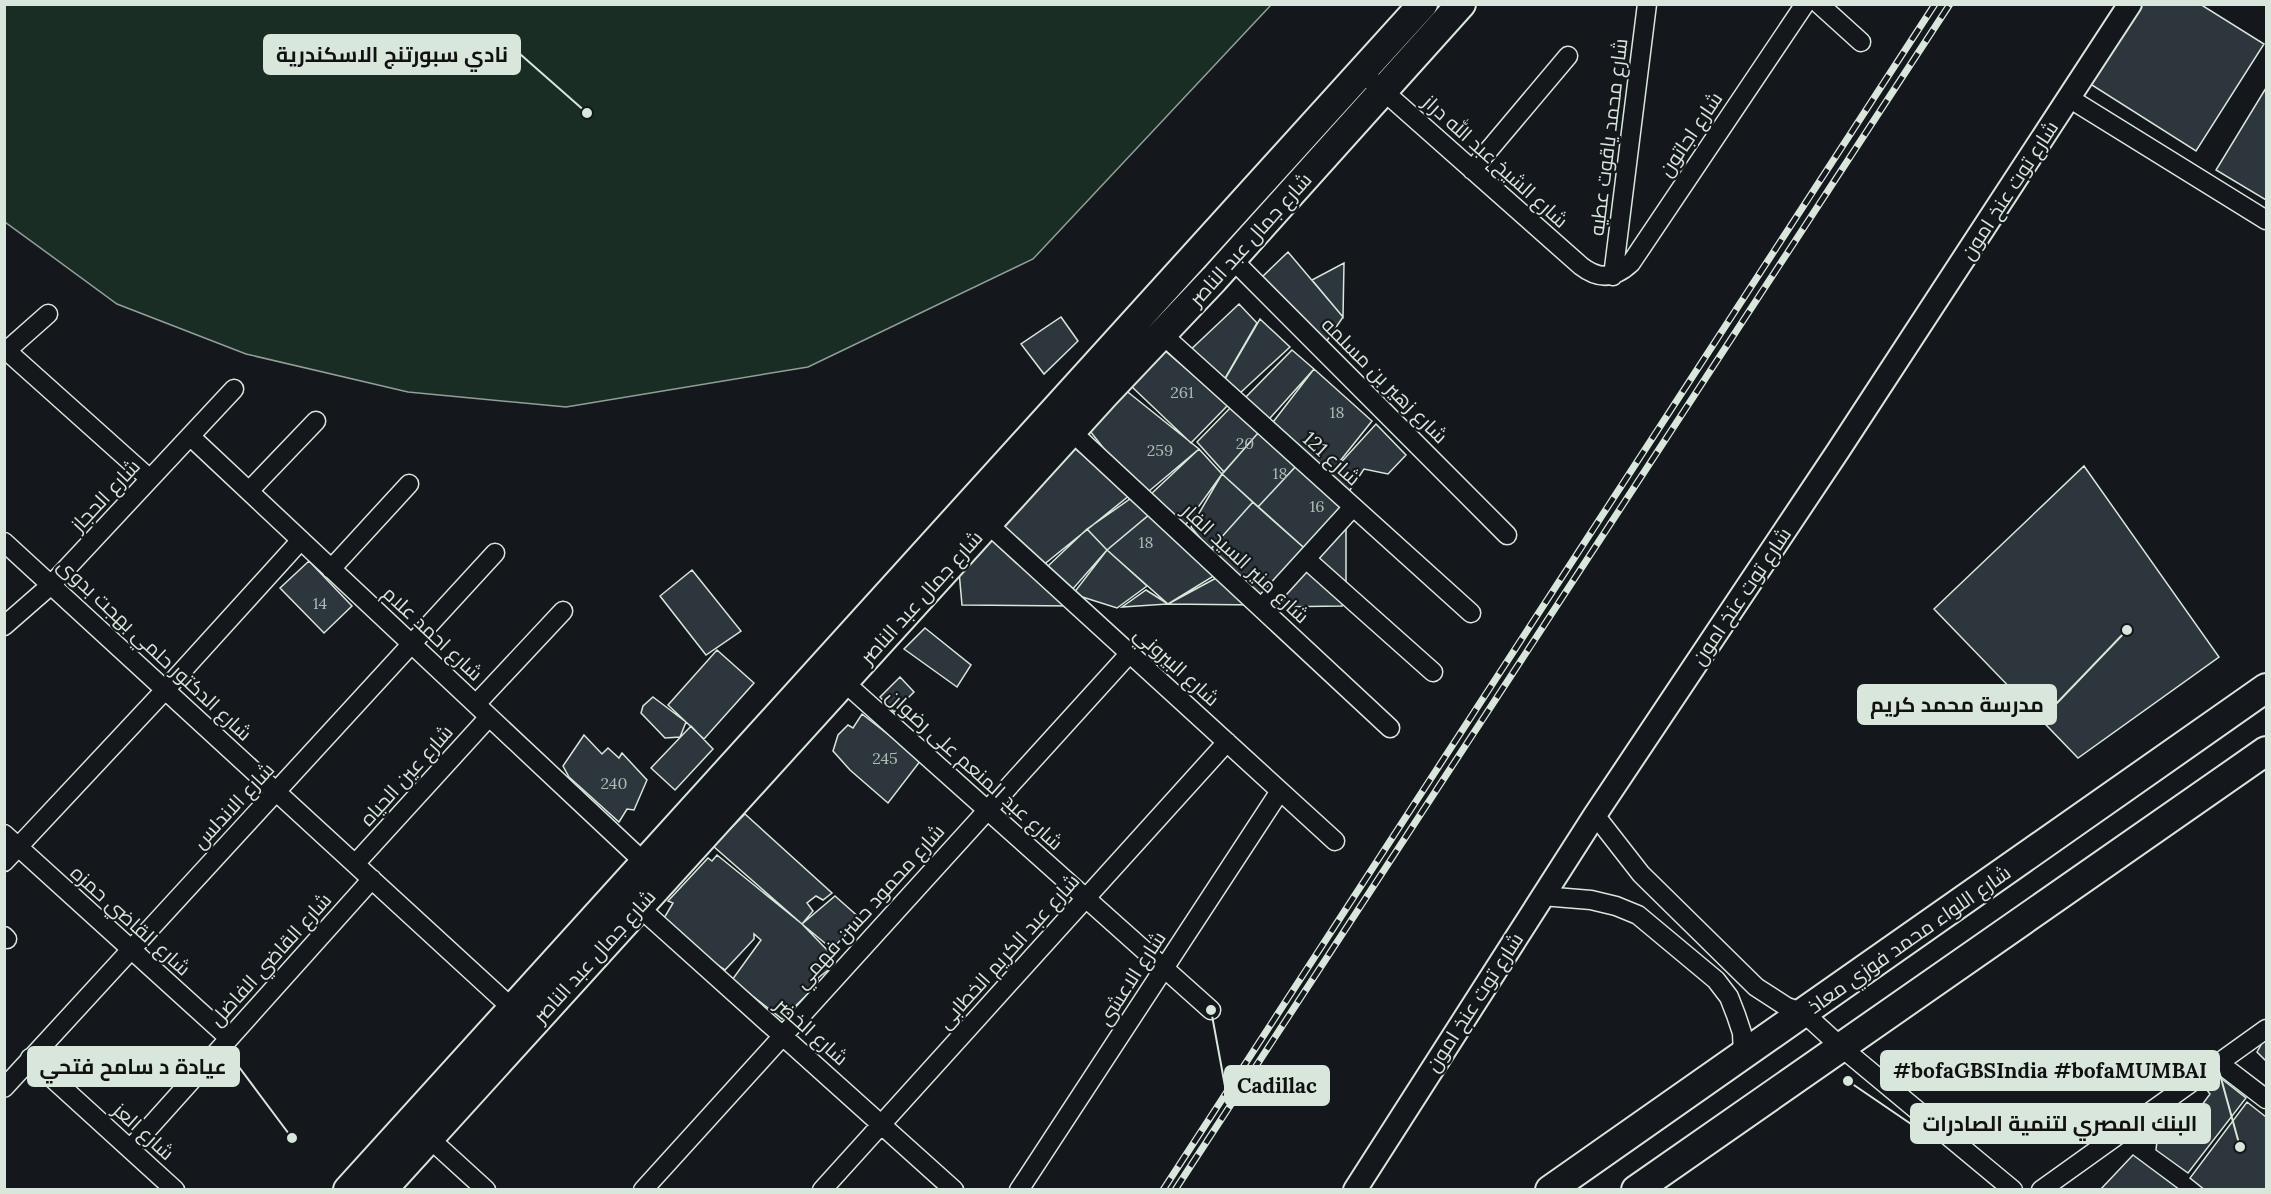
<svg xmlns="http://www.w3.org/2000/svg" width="2271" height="1194" font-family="Lora,Cairo,serif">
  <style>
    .green { fill: #1a2d24; stroke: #939e99; stroke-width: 1.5 }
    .building { fill: #2c363c; stroke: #d8e6dc; stroke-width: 1.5 }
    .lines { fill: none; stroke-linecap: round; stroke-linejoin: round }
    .minor-casing { stroke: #d8e6dc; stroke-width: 21 }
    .tertiary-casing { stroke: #d8e6dc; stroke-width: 26 }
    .primary-casing { stroke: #d8e6dc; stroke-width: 32 }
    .minor { stroke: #14181c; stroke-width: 18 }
    .tertiary { stroke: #14181c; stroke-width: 22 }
    .primary { stroke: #14181c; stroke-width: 28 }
    .rail-casing { stroke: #d8e6dc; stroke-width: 7 }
    .rail { stroke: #14181c; stroke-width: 4.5; stroke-dasharray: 14; stroke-linecap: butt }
    .labels { text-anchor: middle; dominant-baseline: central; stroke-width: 4.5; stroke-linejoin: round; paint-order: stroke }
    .number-label { font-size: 16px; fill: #adbab4 }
    .street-label { font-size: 20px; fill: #d8e6dc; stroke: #14181c }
    .leader { fill: none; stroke: #d8e6dc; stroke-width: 2 }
    .callout-dot { fill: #d8e6dc; stroke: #14181c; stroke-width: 2 }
    .callout { fill: #d8e6dc; stroke: #d8e6dc; stroke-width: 2 }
    .callout-label { font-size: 21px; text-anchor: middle; font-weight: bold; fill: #111 }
  </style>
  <rect width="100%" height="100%" fill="#14181c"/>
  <path class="green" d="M4 5 5 4 1271 5 1033 259 808 367 566 407 408 392 246 354 117 304 5 222Z"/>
  <path class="building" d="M2132 4H2200L2264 44 2196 151 2084 80Z
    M2266 88V200L2216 170Z
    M1288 252 1343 317 1322 348 1261 278Z
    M1344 263 1343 317 1312 280Z
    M1239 304 1257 323 1220 387 1185 355Z
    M1061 317 1078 341 1044 374 1021 344Z
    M1260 319 1290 347 1239 394 1225 379Z
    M1163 349 1228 405 1191 443 1130 385Z
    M1292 350 1314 369 1263 426 1242 401Z
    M1314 369 1372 421 1324 481 1270 426Z
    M1124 389 1199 449 1142 497 1090 431Z
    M1232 406 1258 433 1224 472 1197 442Z
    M1376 424 1406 455 1388 474 1364 469 1344 499 1324 481Z
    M1258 433 1297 465 1258 507 1222 474Z
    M1072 446 1130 495 1042 566 1001 526Z
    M1199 449 1222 474 1184 527 1150 495Z
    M1297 465 1347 514 1311 554 1258 507Z
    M2084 466 2219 657 2078 758 1934 609Z
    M1222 474 1253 502 1210 550 1191 527Z
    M1130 499 1150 514 1107 550 1087 529Z
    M1253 502 1311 554 1253 601 1210 550Z
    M1150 514 1217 574 1168 604 1107 550Z
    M1346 520V594L1312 552Z
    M1087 529 1107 550 1071 591 1048 566Z
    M997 532 1074 606 962 605 958 560Z
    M1107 550 1147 586 1117 608 1073 594Z
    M309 561 352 606 324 633 280 588Z
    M1303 562 1344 598 1342 606 1271 607Z
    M692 570 741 631 706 655 660 596Z
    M1218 577 1258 605 1168 604Z
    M1146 590 1168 604 1122 607Z
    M925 628 971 665 957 687 904 649Z
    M717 650 754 683 704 739 668 705Z
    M900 677 914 692 894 712 880 697Z
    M653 697 686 722 680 737 665 738 641 713 643 706Z
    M862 714 921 760 888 803 850 770 833 751 838 735 848 725 853 728Z
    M691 726 713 749 675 790 651 768Z
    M584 735 602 754 608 748 619 758 622 753 647 780 634 810 627 809 619 822 569 777 563 766Z
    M745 814 832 893 823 900 816 896 807 903 813 911 802 924 713 846Z
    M717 855 802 924 831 954 836 964 818 978 819 983 782 1019 732 980 761 940 754 934V939L725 970 705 957 664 918 673 903 668 901 708 858 712 861Z
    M835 896 861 919 832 949 802 924Z
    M2266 1036V1061L2257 1052Z
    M2213 1072 2246 1098 2188 1173 2156 1150 2157 1141 2143 1127 2157 1112 2193 1142 2201 1132 2191 1120 2210 1094 2200 1081Z
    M2247 1102 2266 1117V1190H2205L2190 1178Z
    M2133 1155 2180 1190H2100Z"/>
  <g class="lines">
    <defs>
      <path id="minor" d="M1819 4 1861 42
        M1362 72 1581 266C1599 280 1614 279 1631 263L1805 4
        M2069 98 2266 220
        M1472 170 1568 56
        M1231 258 1507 535
        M1613 276 1647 4
        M1163 335 1471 613
        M7 351 150 479
        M4 353 48 314
        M1072 432 1390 728
        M190 436 646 864
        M249 491 316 421
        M988 524 1335 841
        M4 542 513 1009
        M1306 559 1433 672
        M331 569 409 484
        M1261 608 1353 507
        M4 626 51 585 234 389
        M844 682 1211 1010
        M476 704 563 611
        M1595 815 1641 874 1756 987 1787 1007 1804 1013 1841 1047 2013 1190
        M4 834 229 1038
        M4 862 165 690 301 540
        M355 864 489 717
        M1542 896 1591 900 1616 906 1638 915 1716 980 1729 997 1736 1015 1742 1033 1743 1054
        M639 907 954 1190
        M4 936 7 939
        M30 1058 175 1190
        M2219 1063 2266 1099
        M4 1088 495 553
        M429 1138 486 1190
        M130 1149 372 879
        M643 1190 1130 653
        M822 1190 1227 742
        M1019 1190 1280 791
        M2041 1190 2266 1029"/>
      <path id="tertiary" d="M1355 1190 1595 815 1838 451 2130 4"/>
      <path id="primary" d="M348 1190 1423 4
        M382 1190 1105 394 1214 279 1461 4
        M1550 1190 2266 688
        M1636 1190 2266 751"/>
    </defs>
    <use href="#minor" class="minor-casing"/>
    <use href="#tertiary" class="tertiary-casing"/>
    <use href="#primary" class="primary-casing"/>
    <use href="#minor" class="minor"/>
    <use href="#tertiary" class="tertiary"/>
    <use href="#primary" class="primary"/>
    <defs>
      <path id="rail" d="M1163 1190 1935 4
        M1175 1190 1950 4"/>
    </defs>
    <use href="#rail" class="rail-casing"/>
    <use href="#rail" class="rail"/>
  </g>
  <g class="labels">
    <g class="number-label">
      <text x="1182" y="392">261</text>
      <text x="1337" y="412">18</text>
      <text x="1245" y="443">20</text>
      <text x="1160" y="450">259</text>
      <text x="1280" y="473">18</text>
      <text x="1317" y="506">16</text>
      <text x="1146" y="542">18</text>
      <text x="320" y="603">14</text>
      <text x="885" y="758">245</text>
      <text x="614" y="783">240</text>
    </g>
    <g class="street-label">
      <text transform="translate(1690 134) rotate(-56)">شارع اجاتون</text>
      <text transform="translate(1608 137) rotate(-83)">شارع محمد ياقوت عطيه</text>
      <text transform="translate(1496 161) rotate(42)">شارع الشيخ عبد الله دراز</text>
      <text transform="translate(2009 190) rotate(-57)">شارع توت عنخ امون</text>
      <text transform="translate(1250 239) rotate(-48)">شارع جمال عبد الناصر</text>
      <text transform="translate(1385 380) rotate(45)">شارع زهير بن مسلمه</text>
      <text transform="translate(1332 458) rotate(42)">شارع 121</text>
      <text transform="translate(105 495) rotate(-47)">شارع الحجاز</text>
      <text transform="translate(1246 563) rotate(43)">شارع منير السيد الفار</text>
      <text transform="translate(1741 596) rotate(-56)">شارع توت عنخ امون</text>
      <text transform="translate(921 597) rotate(-48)">شارع جمال عبد الناصر</text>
      <text transform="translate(433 633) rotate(43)">شارع احمد علام</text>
      <text transform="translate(155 649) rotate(43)">شارع الدكتور حلمي بهجت بدوى</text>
      <text transform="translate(1177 666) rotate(42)">شارع البيروني</text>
      <text transform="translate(975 769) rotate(42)">شارع عبد المنعم على رضوان</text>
      <text transform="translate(406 775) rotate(-48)">شارع عين الحياه</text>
      <text transform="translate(233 805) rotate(-47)">شارع الاندلس</text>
      <text transform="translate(869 906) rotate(-48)">شارع محمود حسن فهمي</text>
      <text transform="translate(131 920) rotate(42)">شارع القاضي حمزه</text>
      <text transform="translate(1909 939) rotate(-35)">شارع اللواء محمد فوزي معاذ</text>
      <text transform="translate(1008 951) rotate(-48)">شارع عبد الكريم الخطابى</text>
      <text transform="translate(594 956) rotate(-48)">شارع جمال عبد الناصر</text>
      <text transform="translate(270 959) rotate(-48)">شارع القاضي الفاضل</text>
      <text transform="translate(1131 978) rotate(-57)">شارع الاعشى</text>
      <text transform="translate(1474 1002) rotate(-57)">شارع توت عنخ امون</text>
      <text transform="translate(812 1031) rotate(42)">شارع الخضر</text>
      <text transform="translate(144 1131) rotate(42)">شارع العز</text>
    </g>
  </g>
  <path class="leader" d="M587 113L520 54M2127 630L2056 704M292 1138L239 1067M2240 1147L2219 1071M1211 1010L1225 1086M1848 1081L1911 1124"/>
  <g class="callout-dot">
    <circle cx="587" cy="113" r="6"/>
    <circle cx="2127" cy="630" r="6"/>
    <circle cx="292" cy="1138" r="6"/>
    <circle cx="2240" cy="1147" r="6"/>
    <circle cx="1211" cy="1010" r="6"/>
    <circle cx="1848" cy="1081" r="6"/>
  </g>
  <g class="callout">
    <rect x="264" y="35" width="256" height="39" rx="6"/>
    <rect x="1858" y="685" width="198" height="39" rx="6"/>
    <rect x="28" y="1047" width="211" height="39" rx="6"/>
    <rect x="1881" y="1051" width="338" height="39" rx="6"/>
    <rect x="1225" y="1066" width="104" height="39" rx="6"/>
    <rect x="1911" y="1104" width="299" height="39" rx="6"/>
  </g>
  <g class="callout-label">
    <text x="392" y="62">نادي سبورتنج الاسكندرية</text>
    <text x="1957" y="712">مدرسة محمد كريم</text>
    <text x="133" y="1074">عيادة د سامح فتحي</text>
    <text x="2050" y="1078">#bofaGBSIndia #bofaMUMBAI</text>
    <text x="1277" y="1093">Cadillac</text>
    <text x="2060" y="1131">البنك المصري لتنمية الصادرات</text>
  </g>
  <rect width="2271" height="1194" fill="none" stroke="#d8e6dc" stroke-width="12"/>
</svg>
